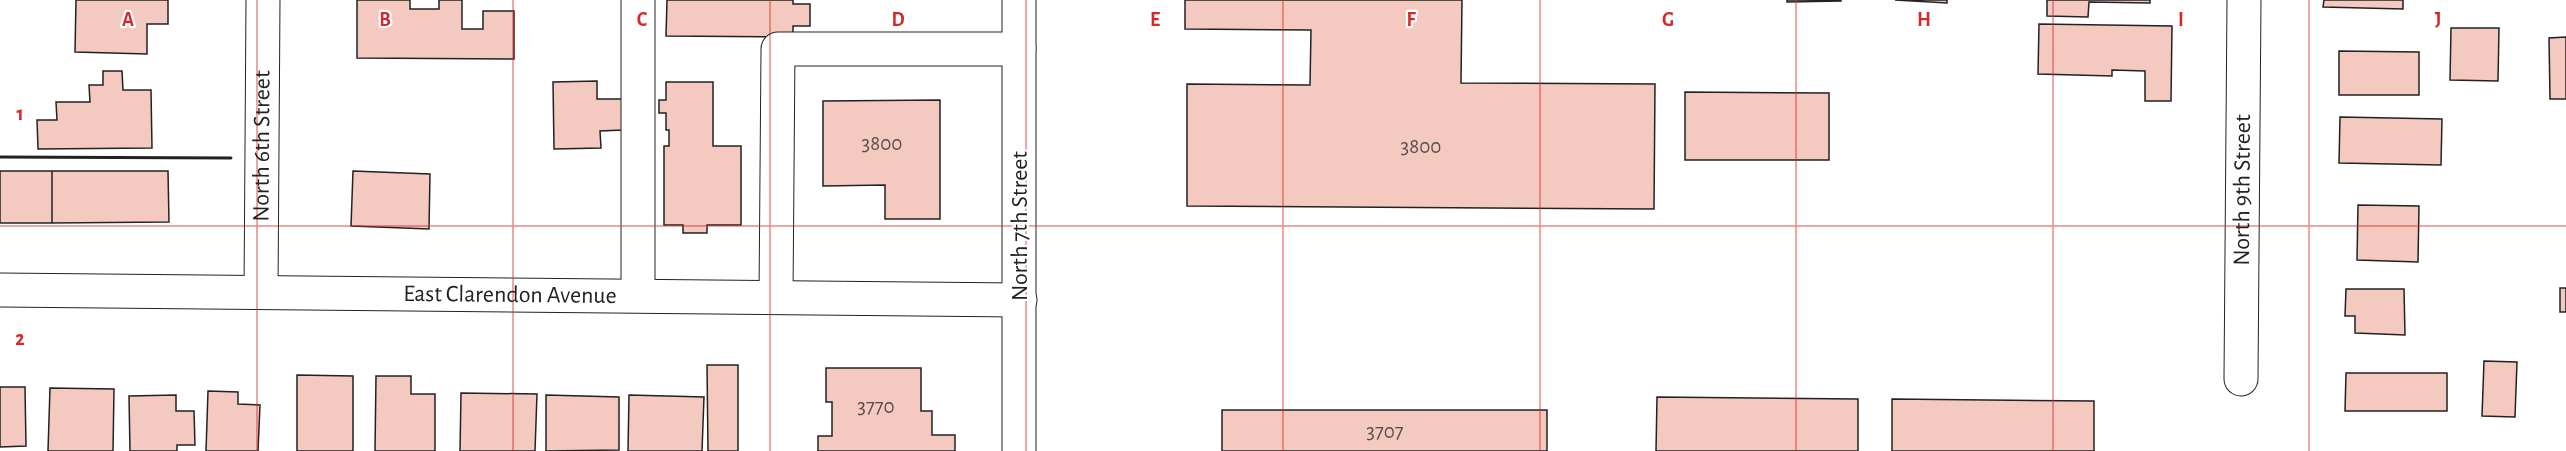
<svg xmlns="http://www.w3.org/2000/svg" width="2566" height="451" font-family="'Alegreya Sans',sans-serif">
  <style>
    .building { fill: #f3c9c0; stroke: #222; stroke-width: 1.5 }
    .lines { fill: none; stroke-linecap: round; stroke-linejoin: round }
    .minor-casing { stroke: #222; stroke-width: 35 }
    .major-casing { stroke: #222; stroke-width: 35 }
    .minor { stroke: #fff; stroke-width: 33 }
    .major { stroke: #fff; stroke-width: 33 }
    .wall { stroke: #222; stroke-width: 3 }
    .grid { fill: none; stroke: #d62828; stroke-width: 1.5; stroke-opacity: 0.55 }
    .labels { text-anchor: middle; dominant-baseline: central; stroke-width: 4.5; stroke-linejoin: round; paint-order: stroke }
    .number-label { font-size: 21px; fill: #564c4a }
    .street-label { font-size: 24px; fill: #222; stroke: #fff }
    .grid-label { font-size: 20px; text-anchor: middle; font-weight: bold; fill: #d62828; stroke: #fff; stroke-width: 4.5; stroke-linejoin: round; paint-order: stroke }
  </style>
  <rect width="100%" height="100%" fill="#fff"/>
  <path class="building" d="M76 0H168V24H147V54L75 52Z
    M357 0H410V9H439V0H462V29H483V11H514V59L357 58Z
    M667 0H793V4H810V26H793V37L666 36Z
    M1185 0H1462L1461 83 1655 84 1654 209 1187 206V84L1310 85 1311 30 1185 29Z
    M1787 0H1841V1L1787 2Z
    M1895 0H1947V3Z
    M2047 0H2150V3L2089 2 2088 17 2047 16Z
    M2324 0H2403V9L2323 7Z
    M2039 24 2172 26 2171 101H2145V71L2112 70V76L2038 74Z
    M2451 28H2499L2498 81 2450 80Z
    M2566 37V99H2550L2549 38Z
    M2339 51 2419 52V95H2339Z
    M103 71H122L123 90H151L152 148 38 149 37 120H57L56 102H90L89 85H103Z
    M597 81V99H623V130L600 131 601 148 554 149 553 82Z
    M666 82H713V146H741V225H707V233H683V225H664V146H669V130H666V113H659V100H666Z
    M1685 92 1829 93V160H1685Z
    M940 100V219H885V185L823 186V101Z
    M2340 117 2442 119 2441 165 2339 163Z
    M0 171H52V223H0Z
    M52 171H168L169 222 52 223Z
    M353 171 430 174 429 229 351 226Z
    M2358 205 2419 206 2418 262 2357 260Z
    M2560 288H2566V312H2560Z
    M2346 289H2404L2405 335 2355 333V316H2345Z
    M2484 361 2517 362 2515 417 2482 416Z
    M707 365H738V451H708Z
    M826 368H921V411H932V435H955V451H818V436H832V402H826Z
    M2346 373H2447V411H2345Z
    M297 375 353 376V451H297Z
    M376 376H411V394H435V451H375Z
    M0 387H25L26 446 0 447Z
    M50 388 114 389 113 451H48Z
    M208 391 238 392V404L260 405 258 451H206Z
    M461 393 537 394 535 451H460Z
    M176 395V411H194L195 445H177V451H130L129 396Z
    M546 395 619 397V450L546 451Z
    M629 395 704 397 702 451H628Z
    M1657 397 1858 399V451H1656Z
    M1892 399 2094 401V451H1892Z
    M1222 410H1547V451H1222Z"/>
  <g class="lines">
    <defs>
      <g id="minor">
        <path id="s1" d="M0 290 1020 300"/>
        <path id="s2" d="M261 292 263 0"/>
        <path d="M638 295V0"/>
        <path d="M776 297 778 49H1019"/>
        <path id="s3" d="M2241 379 2244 0"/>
      </g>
      <path id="major" d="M1019 0V451"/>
    </defs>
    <use href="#minor" class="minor-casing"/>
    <use href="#major" class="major-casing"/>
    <use href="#minor" class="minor"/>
    <use href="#major" class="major"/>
    <path class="wall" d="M0 157 231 158"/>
  </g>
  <path class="grid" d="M257 0V451M513 0V451M770 0V451M1026 0V451M1283 0V451M1540 0V451M1796 0V451M2053 0V451M2309 0V451M0 226H2566"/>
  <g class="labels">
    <g class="number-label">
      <text x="882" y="143">3800</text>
      <text x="1421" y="146">3800</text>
      <text x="876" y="406">3770</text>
      <text x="1385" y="431">3707</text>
    </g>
    <g class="street-label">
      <text stroke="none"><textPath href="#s2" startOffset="146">North 6th Street</textPath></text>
      <text stroke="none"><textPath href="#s3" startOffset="189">North 9th Street</textPath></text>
      <text transform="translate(1020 226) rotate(-90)">North 7th Street</text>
      <text stroke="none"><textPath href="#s1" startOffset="510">East Clarendon Avenue</textPath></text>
    </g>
  </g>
  <g class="grid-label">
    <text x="128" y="26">A</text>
    <text x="385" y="26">B</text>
    <text x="642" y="26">C</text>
    <text x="898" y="26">D</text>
    <text x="1155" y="26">E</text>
    <text x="1411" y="26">F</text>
    <text x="1668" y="26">G</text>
    <text x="1924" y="26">H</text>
    <text x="2181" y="26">I</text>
    <text x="2438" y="26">J</text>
    <text x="20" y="120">1</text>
    <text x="20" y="345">2</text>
  </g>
</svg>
